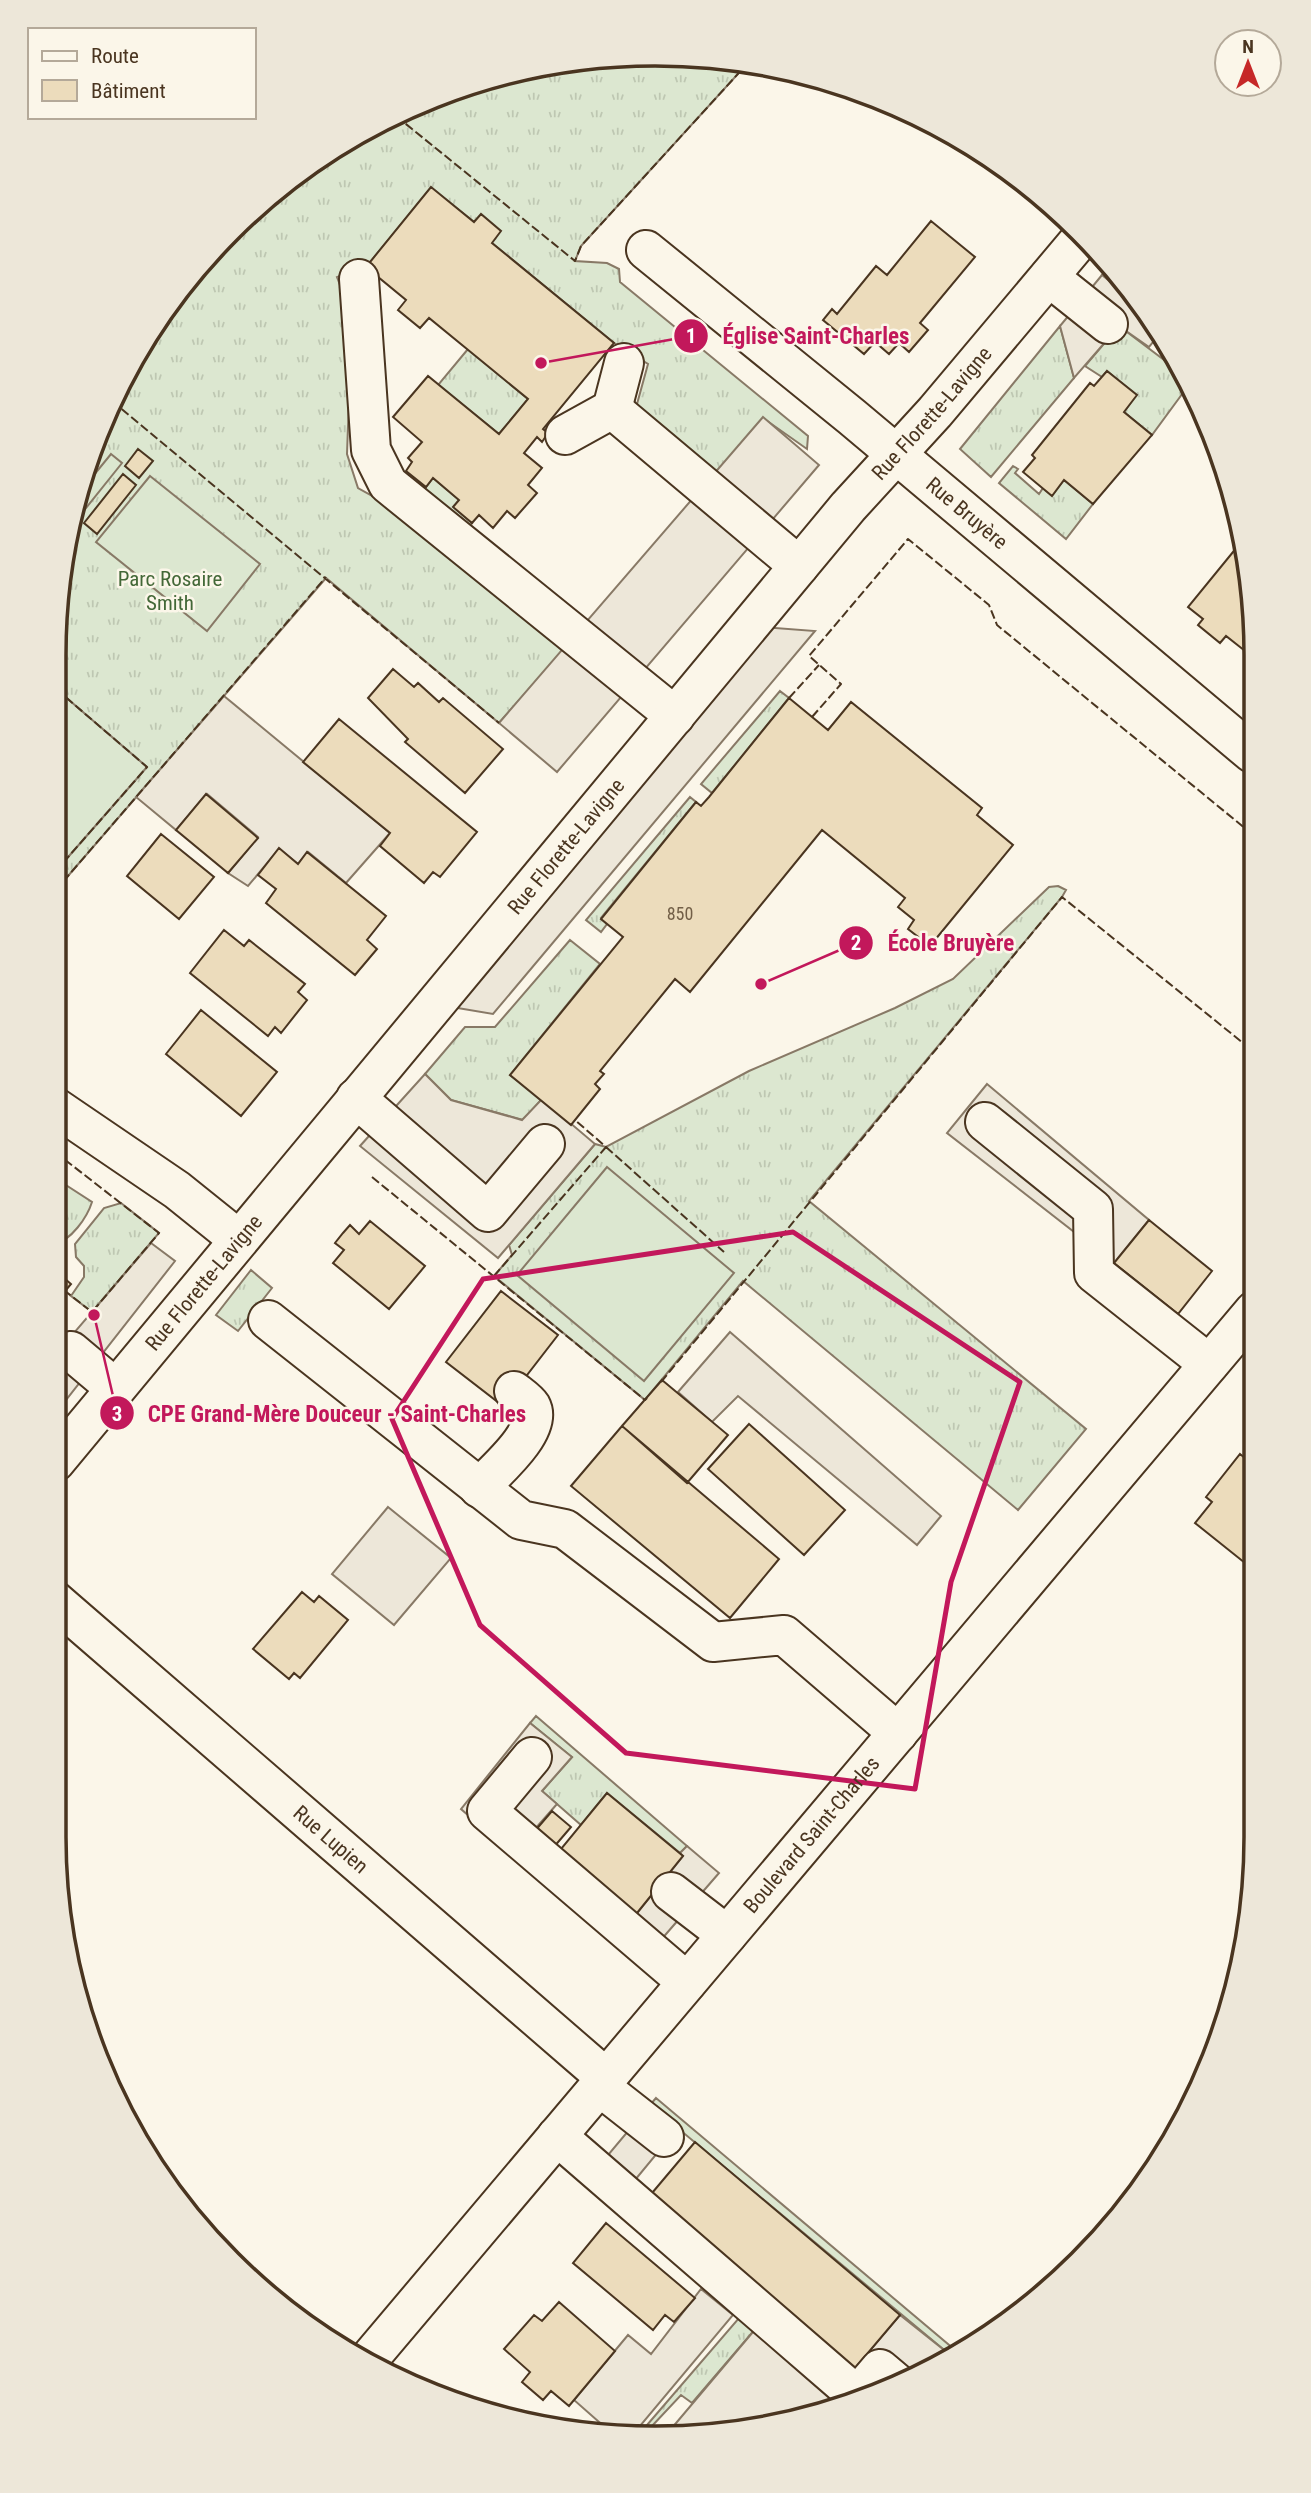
<svg xmlns="http://www.w3.org/2000/svg" width="1311" height="2493" font-family="'Roboto Condensed',sans-serif">
  <style>
    .grass { fill: url(#grass-tufts); stroke: #887966; stroke-width: 2 }
    .garden { fill: #dce7d0; stroke: #887966; stroke-width: 2 }
    .parking { fill: #ede7d9; stroke: #887966; stroke-width: 2 }
    .building { fill: #ecdcbc; stroke: #4a3520; stroke-width: 2 }
    .lines { fill: none; stroke-linecap: round; stroke-linejoin: round }
    .minor-casing { stroke: #4a3520; stroke-width: 42 }
    .minor { stroke: #fbf6e9; stroke-width: 38 }
    .fence { stroke: #4a3520; stroke-width: 2; stroke-dasharray: 9 3.5; stroke-linecap: butt }
    .marked { fill: none; stroke: #c2185b; stroke-width: 5; stroke-linejoin: round }
    .labels { text-anchor: middle; dominant-baseline: central; stroke-width: 5; stroke-linejoin: round; paint-order: stroke }
    .number-label { font-size: 18px; fill: #725f47 }
    .street-label { font-size: 21px; fill: #4a3520; stroke: #fbf6e9 }
    .park-label { font-size: 21px; fill: #436837; stroke: #fbf6e9 }
    .rim { fill: none; stroke: #4a3520; stroke-width: 3.5 }
    .leader { fill: none; stroke: #c2185b; stroke-width: 2.5 }
    .callout-dot { fill: #c2185b; stroke: #fbf6e9; stroke-width: 2.5 }
    .mark-label { font-size: 21px; text-anchor: middle; font-weight: bold; fill: #fff }
    .callout-label { font-size: 23px; text-anchor: middle; font-weight: bold; fill: #c2185b; stroke: #fbf6e9; stroke-width: 5; stroke-linejoin: round; paint-order: stroke }
  </style>
  <defs>
    <pattern id="grass-tufts" width="24" height="20" patternUnits="userSpaceOnUse" patternTransform="scale(1.75)"><rect width="24" height="20" fill="#dce7d0"/><path d="M3 7l-1-3M5 7V3M7 7l1-3M15 17l-1-3M17 17v-4M19 17l1-3" fill="none" stroke="#bec7b2"/></pattern>
  </defs>
  <rect width="100%" height="100%" fill="#fbf6e9"/>
  <path class="grass" d="M695 56 747 64 581 246 575 261 607 263 619 269 620 282 808 436 807 449 763 418 712 479 634 415 648 364 614 343 492 243 474 222 431 188 366 267 337 277 352 316 347 454 358 488 403 513 568 645 499 723 326 578 55 891 56 617 75 500 116 389 179 289 259 203 355 135 463 86 577 59Z
    M1107 270 1133 290 1145 310 1102 275Z
    M1060 326 1074 378 991 477 960 449Z
    M1119 326 1180 372 1188 386 1152 435 1124 412 1136 395 1107 371 1102 377 1085 366Z
    M468 349 528 399 499 434 438 385Z
    M1013 466 1018 469 1015 473 1039 494 1043 488 1052 495 1064 480 1093 504 1066 539 999 483Z
    M433 478 459 500 454 507 472 523 462 534 413 493 421 483 426 487Z
    M780 691 789 698 712 793 701 784Z
    M690 797 696 802 601 918 607 924 601 932 586 920Z
    M1058 886 1066 890 1062 897 809 1201 1086 1429 1018 1510 743 1281 645 1400 494 1276 512 1255 509 1245 595 1144 606 1147 749 1071 895 1008 953 979 1049 887Z
    M570 940 600 964 510 1075 542 1099 523 1120 451 1100 425 1074 465 1027H495Z
    M55 1178 92 1202C87 1218 71 1240 55 1244Z
    M121 1203 159 1233 92 1312 71 1296 84 1277V1266L76 1257 75 1244 104 1208Z
    M251 1270 272 1288 238 1331 216 1315Z
    M536 1716 687 1846 680 1853 607 1793 581 1825 542 1791 572 1757 530 1723Z
    M656 2098 955 2350 949 2354 650 2105Z
    M745 2311 757 2327 692 2403 681 2395 652 2426 662 2434 641 2432Z"/>
  <path class="garden" d="M111 454 122 463 74 523 71 520 76 497Z
    M150 476 260 564 207 631 96 542Z
    M55 688 147 767 55 872Z
    M607 1167 734 1273 644 1381 517 1275Z"/>
  <path class="parking" d="M1102 275 1145 310 1159 335 1149 347 1119 326 1074 378 1060 326Z
    M763 417 819 465 557 772 499 723Z
    M749 626 815 631 493 1014 434 1004Z
    M224 696 390 833 346 883 308 852 298 864 279 849 248 886 228 873 258 837 207 794 176 830 136 797Z
    M425 1074 451 1100 522 1120 542 1099 595 1144 498 1258 360 1146Z
    M987 1084 1149 1220 1114 1263 947 1133Z
    M151 1243 175 1261 55 1414V1355Z
    M730 1332 941 1516 917 1545 738 1396 712 1422 678 1392Z
    M388 1507 451 1558 394 1625 332 1574Z
    M530 1723 572 1757 542 1791 557 1804 513 1854 461 1809Z
    M687 1846 719 1873 660 1941 633 1918 683 1856 680 1853Z
    M650 2105 678 2128 616 2203 587 2180Z
    M701 2289 733 2315 635 2432 607 2429 574 2400 628 2335 651 2354Z
    M774 2307 851 2372 900 2315 949 2354 886 2393 695 2437 666 2435Z"/>
  <path class="building" d="M431 187 474 222 481 214 501 231 492 243 614 343 543 429 548 433 542 442 537 437 524 453 542 468 528 485 537 493 515 518 507 511 493 528 479 515 472 523 453 507 459 500 433 478 426 487 406 471 412 462 408 458 422 442 393 417 428 376 499 434 528 399 429 318 420 328 398 310 406 300 366 267Z
    M931 221 975 257 920 323 928 330 909 352 899 343 889 354 875 342 864 354 823 320 832 309 837 314 876 266 887 275Z
    M1107 371 1137 395 1124 412 1152 435 1093 504 1064 480 1052 496 1023 472 1035 458 1032 455 1090 383 1094 386Z
    M138 449 153 461 139 478 125 466Z
    M123 474 136 485 97 534 84 523Z
    M1242 541 1252 577V643L1245 651 1226 636 1220 643 1198 625 1203 619 1188 607Z
    M393 669 414 687 418 683 439 702 443 698 503 749 465 793 405 742 408 739 368 698Z
    M789 698 828 730 851 702 982 808 977 815 1013 845 930 946 908 929 914 920 898 907 905 898 822 830 690 992 675 979 600 1071 604 1074 595 1084 600 1089 571 1125 510 1075 623 937 601 919 696 802 701 806 709 797Z
    M339 719 477 832 440 877 433 872 424 883 380 846 390 833 303 762Z
    M206 794 258 838 228 873 176 830Z
    M161 834 214 877 179 919 127 876Z
    M279 848 298 864 307 852 386 916 367 940 377 949 355 975 266 903 276 889 258 875Z
    M224 930 244 946 249 940 305 984 298 992 307 1000 281 1033 275 1027 268 1036 190 973Z
    M201 1010 277 1072 241 1116 166 1054Z
    M1149 1220 1212 1271 1178 1314 1114 1263Z
    M370 1221 425 1266 389 1309 333 1263 344 1250 335 1243 343 1233 350 1225 359 1234Z
    M55 1270 71 1284 55 1303Z
    M501 1291 558 1335 503 1406 446 1362Z
    M662 1380 728 1435 687 1483 622 1426Z
    M749 1424 845 1510 804 1555 708 1469Z
    M622 1426 779 1559 730 1618 571 1486Z
    M1240 1454 1251 1463 1254 1459 1255 1571 1195 1523 1212 1502 1206 1497Z
    M302 1592 314 1602 319 1596 348 1620 300 1678 294 1673 289 1679 253 1649Z
    M607 1793 683 1856 633 1918 556 1855Z
    M552 1811 571 1827 553 1848 534 1832Z
    M695 2142 900 2315 851 2373 647 2199Z
    M606 2223 695 2298 674 2322 665 2315 653 2330 573 2263Z
    M559 2302 615 2351 569 2406 551 2391 543 2400 522 2382 530 2372 504 2349 534 2315 542 2321Z"/>
  <g class="lines">
    <defs>
      <g id="minor">
        <path id="s1" d="M646 250 852 417 1252 753"/>
        <path d="M1049 277 1108 324"/>
        <path d="M359 279 371 450 388 484 675 716"/>
        <path d="M612 409 799 566"/>
        <path d="M565 435 612 409 624 363"/>
        <path d="M356 1098 488 1212 545 1144"/>
        <path d="M55 1107 177 1190 238 1239"/>
        <path d="M985 1122 1093 1209 1094 1273 1209 1364"/>
        <path d="M268 1320 521 1520 565 1529 713 1642 784 1635 898 1733"/>
        <path d="M71 1351 115 1388"/>
        <path id="s2" d="M55 1462 848 507 935 412 1083 236"/>
        <path d="M479 1488C494 1472 544 1430 531 1406 528 1401 519 1395 514 1391"/>
        <path id="s3" d="M54 1600 606 2078"/>
        <path d="M532 1757 487 1811 687 1982"/>
        <path d="M671 1892 727 1935"/>
        <path d="M599 2086 664 2137"/>
        <path d="M557 2136 861 2399"/>
        <path id="s4" d="M369 2359 1254 1311"/>
        <path d="M857 2396 880 2369 899 2385"/>
      </g>
    </defs>
    <use href="#minor" class="minor-casing"/>
    <use href="#minor" class="minor"/>
    <path class="fence" d="M396 116 575 261 581 246 747 64
      M112 401 499 723
      M789 698 819 665
      M812 717 841 684 809 656 908 539 989 605 997 625 1252 834
      M55 872 147 767 55 688
      M55 891 326 577
      M606 1147 724 1252
      M55 1152 159 1233 92 1312 65 1291
      M372 1177 645 1400 647 1398
      M494 1276 606 1147 575 1120
      M661 1382 1062 897 1253 1051"/>
  </g>
  <path class="marked" d="M793 1232 1020 1382 951 1582 915 1789 626 1753 480 1625 392 1419 483 1279Z"/>
  <g class="labels">
    <g class="number-label">
      <text x="680" y="913">850</text>
    </g>
    <g class="street-label">
      <text stroke="none"><textPath href="#s2" startOffset="1367">Rue Florette-Lavigne</textPath></text>
      <text stroke="none"><textPath href="#s1" startOffset="415">Rue Bruyère</textPath></text>
      <text stroke="none"><textPath href="#s2" startOffset="800">Rue Florette-Lavigne</textPath></text>
      <text stroke="none"><textPath href="#s2" startOffset="233">Rue Florette-Lavigne</textPath></text>
      <text stroke="none"><textPath href="#s4" startOffset="686">Boulevard Saint-Charles</textPath></text>
      <text stroke="none"><textPath href="#s3" startOffset="366">Rue Lupien</textPath></text>
    </g>
    <g class="park-label">
      <text x="170" y="579">Parc Rosaire<tspan x="170" dy="24">Smith</tspan></text>
    </g>
  </g>
  <path d="M0 0H1311V2493H0ZM655 66H655A589 589 0 0 1 1244 655V1837A589 589 0 0 1 655 2426H655A589 589 0 0 1 66 1837V655A589 589 0 0 1 655 66Z" fill="#ede7d9" fill-rule="evenodd"/>
  <path class="rim" d="M655 66H655A589 589 0 0 1 1244 655V1837A589 589 0 0 1 655 2426H655A589 589 0 0 1 66 1837V655A589 589 0 0 1 655 66Z"/>
  <path class="leader" d="M541 363L691 336M761 984L856 943M94 1315L117 1413"/>
  <g class="callout-dot">
    <circle cx="541" cy="363" r="7"/>
    <circle cx="761" cy="984" r="7"/>
    <circle cx="94" cy="1315" r="7"/>
    <circle cx="691" cy="336" r="18"/>
    <circle cx="856" cy="943" r="18"/>
    <circle cx="117" cy="1413" r="18"/>
  </g>
  <g class="mark-label">
    <text x="691" y="343">1</text>
    <text x="856" y="950">2</text>
    <text x="117" y="1421">3</text>
  </g>
  <g class="callout-label">
    <text x="816" y="344">Église Saint-Charles</text>
    <text x="951" y="951">École Bruyère</text>
    <text x="337" y="1422">CPE Grand-Mère Douceur - Saint-Charles</text>
  </g>
  <rect x="28" y="28" width="228" height="91" fill="#fbf6e9" stroke="#b4a999" stroke-width="2"/>
  <rect x="42" y="51" width="35" height="10" fill="#fbf6e9" stroke="#b4a999" stroke-width="2"/>
  <text x="91" y="63" font-size="21" fill="#4a3520">Route</text>
  <rect x="42" y="80" width="35" height="21" fill="#ecdcbc" stroke="#b4a999" stroke-width="2"/>
  <text x="91" y="98" font-size="21" fill="#4a3520">Bâtiment</text>
  <g transform="translate(1248 63)"><circle r="33" fill="#fbf6e9" stroke="#b4a999" stroke-width="2"/>
  <path d="M0-5L12 26L0 18L-12 26Z" fill="#c62828"/>
  <text y="-10" font-size="19" font-weight="bold" text-anchor="middle" fill="#4a3520">N</text>
  </g>
</svg>
